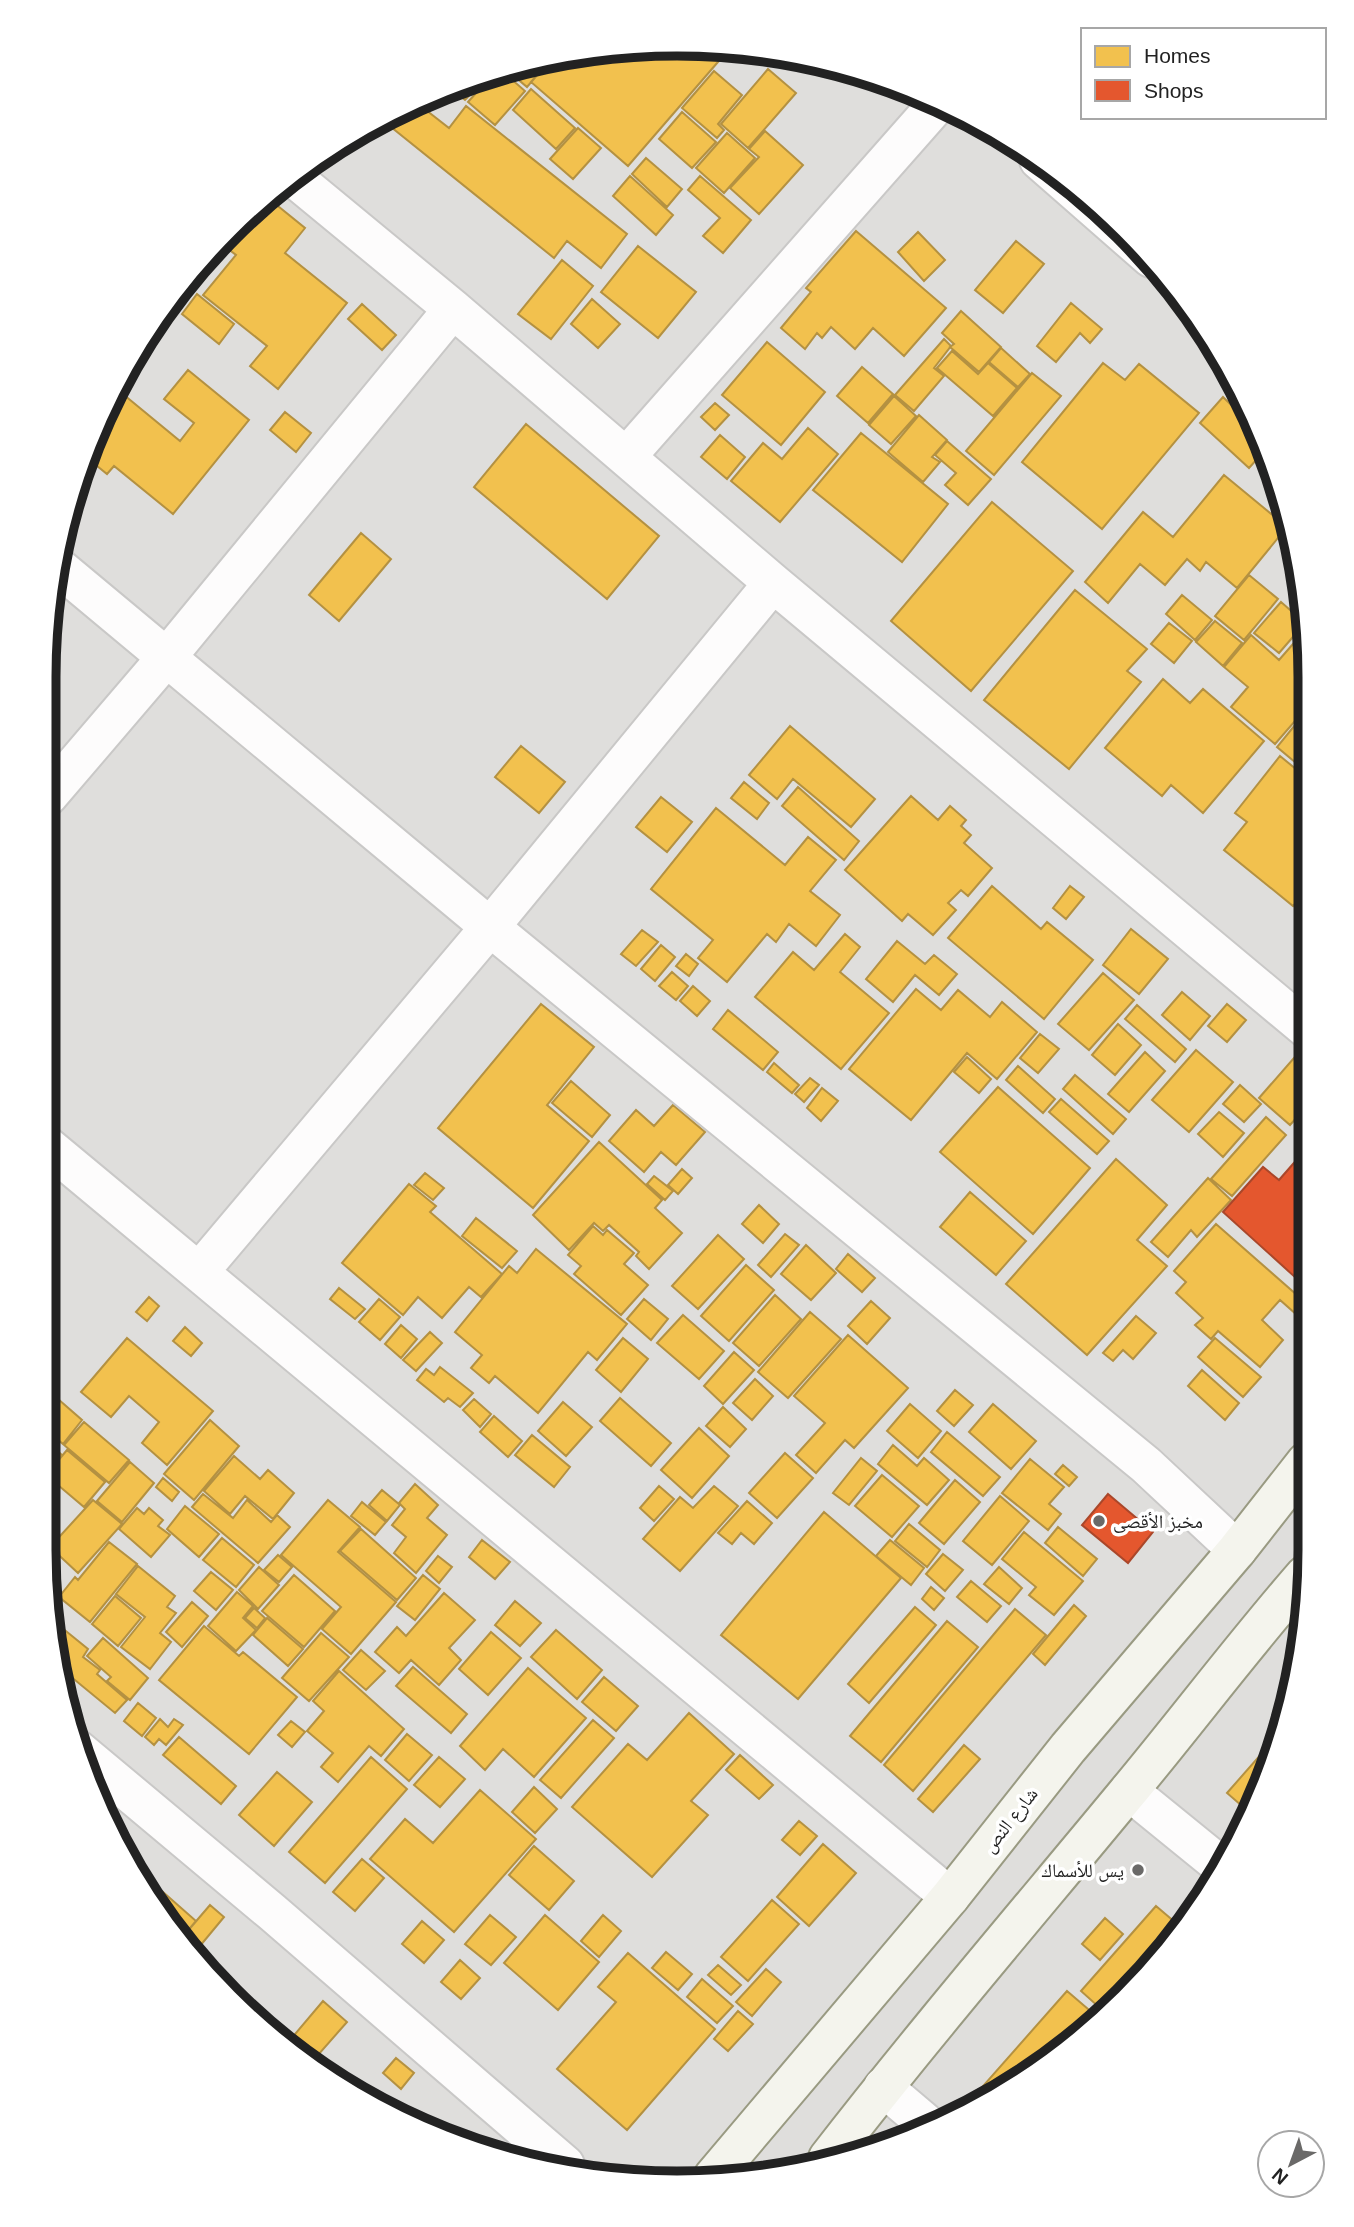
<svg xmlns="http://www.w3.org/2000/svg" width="1354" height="2227" font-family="Arial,'Noto Naskh Arabic',sans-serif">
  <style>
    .residential { fill: #dfdedc }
    .homes { fill: #f2c14e; stroke: #b49141; stroke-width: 2 }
    .shops { fill: #e4572e; stroke: #aa472a; stroke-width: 2 }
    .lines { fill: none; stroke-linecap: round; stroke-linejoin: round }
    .street-casing { stroke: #c9c8c7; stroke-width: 42 }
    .secondary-casing { stroke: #999a82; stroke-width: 42 }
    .street { stroke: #fdfcfc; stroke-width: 38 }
    .secondary { stroke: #f4f4ed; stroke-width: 38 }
    .poi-dot { fill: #6a6968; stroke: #fff; stroke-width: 2.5 }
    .labels { text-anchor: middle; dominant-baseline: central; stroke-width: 7; stroke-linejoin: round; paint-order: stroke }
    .poi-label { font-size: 19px; fill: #222; stroke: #fff; text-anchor: start }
    .street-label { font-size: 19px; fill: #222; stroke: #fff }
    .rim { fill: none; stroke: #222; stroke-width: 9 }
  </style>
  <rect width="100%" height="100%" fill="#f0eeeb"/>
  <path class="residential" d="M718 45 841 65 957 109 1062 174 1153 260 1226 361 1277 474 1309 635 1305 1632 1262 1792 1180 1935 1029 2076 880 2150 677 2183 474 2150 292 2053 174 1935 77 1753 44 1550 49 595 92 435 174 292 259 201 360 129 473 77 594 49Z"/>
  <path class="homes" d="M713 45 724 55 628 166 531 82 551 59 594 49Z
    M540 62 545 66 527 87 507 70Z
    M768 69 796 93 748 148 721 124Z
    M502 71 525 91 495 125 468 102 494 73Z
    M714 71 742 95 718 124 724 130 717 138 682 108Z
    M486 74 488 76 465 100 450 88Z
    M531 89 575 128 556 149 513 110Z
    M417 103 449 128 466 106 627 234 601 268 567 241 554 258 381 119Z
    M682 112 716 142 692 168 659 139Z
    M578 128 601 148 573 179 550 159Z
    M765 131 803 165 759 214 730 188 759 157 749 149Z
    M727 133 755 158 724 193 696 168Z
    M646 158 682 189 667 207 632 174Z
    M630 176 673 215 656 235 613 196Z
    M700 176 751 220 723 253 703 236 720 218 688 190Z
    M268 198 305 228 285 253 347 303 278 389 250 366 267 346 203 295 236 255 227 248Z
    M856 231 946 308 904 356 873 328 855 349 831 327 822 338 817 333 805 349 781 328 811 292 806 288Z
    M918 232 945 260 924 281 898 252Z
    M1016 241 1044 264 1003 313 975 290Z
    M638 246 696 292 658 338 601 292Z
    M562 260 593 286 551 339 518 314Z
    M179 287 187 295 153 332 152 331Z
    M197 294 234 324 219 344 182 314Z
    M592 299 620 324 598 348 571 324Z
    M1071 303 1102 329 1090 343 1080 333 1056 362 1037 346Z
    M362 304 396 335 382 350 348 319Z
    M961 311 1001 347 979 372 950 347 954 344 942 333Z
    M944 339 951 346 934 368 944 376 914 411 895 395Z
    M767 342 825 392 781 445 722 395Z
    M1001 348 1030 374 1018 387 989 362Z
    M952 351 978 374 988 363 1017 388 993 416 937 368Z
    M1103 363 1125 380 1139 364 1199 413 1102 529 1022 462Z
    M862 367 893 394 868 423 837 396Z
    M188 370 249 420 173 514 114 466 107 474 86 457 92 435 118 390 180 441 194 423 164 399Z
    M1032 373 1061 396 994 475 966 451Z
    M894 396 916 416 891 444 869 425Z
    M1223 397 1256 429 1266 449 1249 468 1200 423Z
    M715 403 729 415 715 430 701 417Z
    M285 412 311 433 296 452 270 430Z
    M919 415 947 440 932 457 940 462 923 482 888 452Z
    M526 424 659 536 607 599 474 487Z
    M808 428 838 454 780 522 731 481 763 443 782 459Z
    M861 433 948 504 902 562 813 490Z
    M720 435 745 457 727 479 701 457Z
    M947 441 991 479 968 505 945 485 956 473 935 455Z
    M1224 475 1287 527 1237 588 1206 562 1200 571 1187 559 1165 585 1140 564 1108 603 1085 582 1143 512 1173 537Z
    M992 502 1073 571 971 691 891 621Z
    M361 533 391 559 339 621 309 595Z
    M1249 575 1278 599 1244 640 1215 616Z
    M1075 590 1147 649 1127 671 1141 682 1069 769 984 700Z
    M1182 595 1212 620 1195 640 1166 614Z
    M1281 602 1305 623 1279 653 1254 633Z
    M1215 621 1242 643 1223 666 1196 642Z
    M1169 623 1192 641 1174 663 1151 644Z
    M1307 624 1309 635V639L1300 632Z
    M1251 635 1279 660 1300 636 1309 644V705L1275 744 1231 707 1248 687 1224 667Z
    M1163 679 1190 703 1203 689 1264 741 1203 813 1171 785 1162 796 1105 748Z
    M1309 711 1308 734 1297 724Z
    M1295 725 1308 737V773L1277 747Z
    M790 726 875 799 851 827 793 779 777 799 749 775Z
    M521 746 565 782 539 813 495 777Z
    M1280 756 1308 779V887L1293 906 1224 850 1247 822 1235 813Z
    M744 782 769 803 757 819 731 798Z
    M798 787 859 841 844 860 782 806Z
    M911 796 938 820 950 806 966 820 961 826 971 835 964 843 992 868 968 896 961 890 948 903 956 910 933 935 908 914 902 921 845 870Z
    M661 797 692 822 667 852 636 827Z
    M716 808 785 865 808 837 836 860 810 891 840 915 816 946 789 924 776 942 767 934 727 982 698 958 713 940 651 889Z
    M992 886 1041 929 1047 922 1093 960 1044 1019 948 938Z
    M1070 886 1084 897 1066 919 1053 908Z
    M1131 929 1168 959 1139 994 1103 965Z
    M642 930 658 942 636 966 621 954Z
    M845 934 860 947 840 972 889 1013 841 1069 755 997 793 952 814 970Z
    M897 941 925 964 934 955 957 974 939 995 915 975 893 1002 866 979Z
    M661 945 675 957 655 981 641 969Z
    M686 954 698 964 689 976 676 966Z
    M672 972 688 986 676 1000 659 986Z
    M1103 973 1134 1000 1089 1050 1058 1024Z
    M693 986 710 1001 697 1016 680 1001Z
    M916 989 941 1010 958 990 990 1017 1002 1002 1037 1032 997 1079 967 1053 911 1120 849 1069Z
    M1182 992 1210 1016 1190 1040 1162 1015Z
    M541 1004 594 1047 547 1105 589 1141 533 1208 438 1128Z
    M1227 1004 1246 1020 1227 1042 1208 1026Z
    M1137 1005 1186 1049 1175 1062 1125 1019Z
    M728 1010 778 1052 763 1070 713 1029Z
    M1118 1024 1141 1045 1115 1075 1092 1055Z
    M1040 1034 1059 1049 1038 1073 1020 1058Z
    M1196 1050 1233 1082 1189 1132 1152 1100Z
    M1145 1052 1165 1071 1129 1112 1108 1094Z
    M967 1057 991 1079 979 1093 954 1072Z
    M1294 1058 1307 1070V1106L1290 1125 1259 1098Z
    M774 1063 799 1085 792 1093 767 1072Z
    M1018 1066 1055 1099 1043 1113 1006 1080Z
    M1075 1075 1126 1119 1113 1134 1063 1089Z
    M810 1078 819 1085 804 1102 795 1094Z
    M571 1081 610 1115 592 1137 552 1103Z
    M1240 1085 1261 1104 1244 1122 1223 1104Z
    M998 1087 1090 1168 1033 1234 940 1152Z
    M822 1088 838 1101 821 1121 807 1108Z
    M1061 1099 1109 1141 1097 1154 1049 1112Z
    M673 1105 705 1132 676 1165 661 1152 644 1172 609 1141 636 1110 654 1126Z
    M1219 1112 1244 1133 1223 1157 1198 1134Z
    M1266 1117 1286 1135 1232 1196 1211 1179Z
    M599 1142 662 1200 655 1208 682 1233 649 1269 636 1256 639 1252 609 1225 603 1231 594 1223 569 1250 533 1215Z
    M1116 1159 1167 1205 1137 1240 1167 1266 1087 1355 1006 1284Z
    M682 1169 692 1178 678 1194 668 1185Z
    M425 1173 444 1188 433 1200 414 1185Z
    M654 1176 673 1191 665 1200 647 1184Z
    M1208 1178 1231 1200 1197 1237 1191 1230 1168 1257 1151 1242Z
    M409 1184 436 1206 430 1212 502 1274 481 1297 469 1287 442 1318 418 1297 403 1315 342 1263Z
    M970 1192 1026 1241 996 1275 940 1227Z
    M759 1205 779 1224 763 1243 742 1224Z
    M476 1218 517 1251 502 1268 462 1236Z
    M1216 1224 1306 1303V1323L1280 1300 1262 1320 1283 1340 1260 1367 1218 1331 1211 1339 1195 1325 1203 1318 1176 1293 1186 1282 1174 1271Z
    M593 1226 603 1235 607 1230 634 1253 624 1264 648 1285 621 1315 574 1274 581 1266 568 1255Z
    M785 1234 799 1245 771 1277 758 1265Z
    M718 1235 744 1259 698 1309 672 1286Z
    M806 1245 836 1273 811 1300 781 1274Z
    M536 1249 627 1324 597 1360 588 1352 538 1413 495 1376 489 1383 471 1368 482 1355 455 1332 509 1266 517 1273Z
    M848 1254 875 1278 862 1292 836 1269Z
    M746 1265 774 1290 729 1341 701 1316Z
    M339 1288 365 1309 355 1319 330 1299Z
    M775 1295 801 1319 759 1366 733 1343Z
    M149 1297 159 1306 147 1321 136 1312Z
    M379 1299 400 1317 380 1340 359 1322Z
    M644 1299 668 1319 651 1340 627 1319Z
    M871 1301 890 1318 867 1344 848 1326Z
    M810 1312 841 1339 788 1398 758 1372Z
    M683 1315 724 1351 699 1379 657 1343Z
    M1136 1316 1156 1333 1133 1359 1123 1350 1113 1361 1103 1353Z
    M401 1325 417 1339 401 1358 385 1344Z
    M185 1327 202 1343 191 1356 173 1341Z
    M430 1332 442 1343 416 1371 403 1360Z
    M848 1335 908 1388 854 1448 845 1440 816 1473 796 1455 825 1423 794 1396Z
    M127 1338 213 1411 167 1465 142 1443 159 1422 129 1396 111 1417 81 1392Z
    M623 1338 648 1359 621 1392 596 1370Z
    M1215 1338 1261 1377 1243 1397 1198 1357Z
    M734 1352 754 1370 723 1404 704 1386Z
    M440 1367 473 1393 460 1407 448 1398 444 1402 417 1380 426 1369 434 1375Z
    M1202 1370 1239 1403 1225 1420 1188 1386Z
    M755 1379 773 1396 752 1420 733 1403Z
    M955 1390 973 1405 954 1426 937 1411Z
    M620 1398 671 1443 651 1466 600 1421Z
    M58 1399 82 1420 63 1444 44 1428 45 1414Z
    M474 1399 491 1414 480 1427 463 1410Z
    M563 1402 592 1427 566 1456 538 1431Z
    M910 1404 941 1431 918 1458 887 1431Z
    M993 1404 1036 1441 1011 1469 969 1432Z
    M723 1407 746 1429 730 1447 706 1426Z
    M494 1416 522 1441 508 1457 480 1432Z
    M210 1420 239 1446 194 1500 164 1474Z
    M84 1422 129 1460 109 1483 64 1445Z
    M699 1428 729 1456 692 1498 661 1470Z
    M947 1432 1000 1477 983 1496 931 1452Z
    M532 1435 570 1467 554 1487 515 1455Z
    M44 1439 62 1455 44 1475Z
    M893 1445 917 1466 924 1458 949 1480 927 1505 878 1464Z
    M67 1450 105 1482 84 1507 46 1475Z
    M785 1453 813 1478 777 1518 749 1493Z
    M234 1456 260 1479 268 1470 294 1493 273 1519 245 1496 230 1514 204 1491Z
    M861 1458 877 1471 849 1505 833 1493Z
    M1030 1459 1064 1487 1049 1504 1061 1514 1048 1530 1002 1493Z
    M130 1462 154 1483 122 1522 97 1501Z
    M1063 1465 1077 1477 1069 1486 1055 1474Z
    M882 1475 919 1506 892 1537 855 1506Z
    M163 1478 179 1492 172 1501 156 1487Z
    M955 1480 980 1502 944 1544 919 1523Z
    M415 1484 438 1505 427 1518 447 1535 416 1573 394 1553 406 1537 392 1525 405 1509 399 1503Z
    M659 1486 674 1499 654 1521 640 1508Z
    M714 1486 738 1506 680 1571 643 1539 680 1497 693 1508Z
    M382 1490 400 1505 387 1521 369 1505Z
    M203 1494 233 1518 247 1500 271 1522 277 1515 290 1527 258 1563 192 1507Z
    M1000 1496 1029 1521 992 1565 963 1541Z
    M93 1500 122 1524 78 1573 50 1547Z
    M328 1500 360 1527 338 1552 396 1602 351 1654 322 1629 341 1607 281 1555Z
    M747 1501 772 1523 754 1544 741 1533 732 1544 718 1533Z
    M362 1502 386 1522 375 1535 351 1516Z
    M185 1506 219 1534 199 1557 167 1529Z
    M137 1508 144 1514 149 1508 163 1520 158 1526 170 1535 151 1557 119 1529Z
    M824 1512 901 1578 798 1699 721 1635Z
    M909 1524 940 1550 927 1567 895 1541Z
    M1058 1527 1097 1559 1083 1576 1045 1543Z
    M361 1529 416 1578 397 1600 340 1551Z
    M1024 1532 1083 1581 1054 1615 1029 1595 1036 1587 1002 1559Z
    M222 1538 254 1565 236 1587 203 1560Z
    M482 1540 510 1562 495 1579 469 1557Z
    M890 1540 924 1568 911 1585 876 1556Z
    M109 1542 137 1564 90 1622 59 1597 75 1577 78 1580Z
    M943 1554 963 1570 945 1591 926 1574Z
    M278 1555 292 1567 279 1582 264 1570Z
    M438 1556 452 1567 439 1583 426 1571Z
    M138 1566 175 1596 167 1607 176 1613 160 1633 171 1642 150 1669 121 1647 145 1617 116 1594Z
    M259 1567 279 1585 258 1609 239 1590Z
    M999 1567 1022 1588 1009 1604 984 1584Z
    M211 1572 233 1590 216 1610 194 1591Z
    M294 1575 335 1611 304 1647 262 1611Z
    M423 1575 440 1589 415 1620 397 1606Z
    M971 1581 1001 1606 987 1622 957 1597Z
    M931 1587 944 1598 934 1610 922 1599Z
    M51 1592 59 1599 53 1607Z
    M237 1592 253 1606 243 1618 256 1630 236 1651 208 1626Z
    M444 1593 475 1620 449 1648 461 1660 439 1685 411 1660 399 1673 375 1652 397 1627 406 1636Z
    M115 1596 141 1618 118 1646 92 1624Z
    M515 1601 541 1623 520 1646 495 1625Z
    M192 1602 208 1616 182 1647 166 1632Z
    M1074 1605 1086 1616 1045 1665 1033 1654Z
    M915 1607 936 1625 869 1703 848 1684Z
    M254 1608 265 1618 257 1628 245 1618Z
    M1015 1609 1046 1635 913 1791 884 1765Z
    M267 1618 303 1649 288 1666 253 1635Z
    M947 1621 978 1647 881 1762 850 1736Z
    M56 1623 88 1649 83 1657 100 1670 97 1674 127 1700 115 1713 64 1671Z
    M204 1626 239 1656 243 1652 297 1697 249 1754 159 1680Z
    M556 1630 602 1670 577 1699 531 1657Z
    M491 1632 521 1658 488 1695 459 1669Z
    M321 1633 349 1657 309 1701 282 1678Z
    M103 1638 148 1678 130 1700 107 1681 111 1677 87 1656Z
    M361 1650 385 1671 366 1690 343 1670Z
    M413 1667 467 1714 451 1733 396 1686Z
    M528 1668 586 1718 534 1777 503 1749 485 1770 460 1746Z
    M339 1671 404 1729 381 1756 369 1746 338 1782 321 1767 333 1753 307 1731 324 1711 313 1701Z
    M604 1677 638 1706 616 1731 582 1702Z
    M138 1703 156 1718 142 1736 124 1721Z
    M689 1713 734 1754 691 1801 708 1815 652 1877 572 1807 628 1744 647 1760Z
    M160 1719 168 1727 174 1719 183 1725 166 1745 159 1739 154 1745 145 1737Z
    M593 1720 614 1738 561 1798 540 1780Z
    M291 1721 305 1732 292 1747 278 1735Z
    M407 1734 432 1755 409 1781 385 1760Z
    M1277 1736 1262 1792 1250 1813 1227 1793Z
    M179 1737 236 1786 221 1804 163 1755Z
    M964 1745 980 1759 933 1812 918 1799Z
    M740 1755 773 1785 759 1799 726 1770Z
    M371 1757 407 1789 325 1883 289 1852Z
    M439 1757 465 1779 440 1807 414 1785Z
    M277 1772 312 1802 274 1846 239 1815Z
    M534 1787 557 1809 535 1833 512 1812Z
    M480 1790 536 1839 454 1932 370 1859 405 1819 433 1843Z
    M799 1821 817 1836 800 1855 782 1840Z
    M823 1844 856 1873 809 1926 777 1897Z
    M534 1846 574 1881 549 1910 509 1875Z
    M362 1859 384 1878 355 1911 333 1892Z
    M163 1892 196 1921 180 1940 174 1935 156 1900Z
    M772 1900 799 1924 748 1981 721 1957Z
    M210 1905 224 1917 200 1946 186 1933Z
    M1156 1906 1183 1929 1180 1935 1101 2009 1081 1991Z
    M490 1915 516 1937 491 1965 465 1944Z
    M545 1915 599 1962 558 2010 504 1963Z
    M603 1915 621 1931 599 1957 581 1941Z
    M1105 1918 1123 1934 1100 1960 1082 1944Z
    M422 1921 444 1940 424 1963 402 1944Z
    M666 1952 692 1974 678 1990 652 1968Z
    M628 1953 715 2029 627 2130 557 2069 616 2002 598 1987Z
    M460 1960 480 1978 461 1999 441 1982Z
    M718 1965 741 1985 731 1995 708 1975Z
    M766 1969 781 1982 752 2016 736 2002Z
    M702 1979 733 2006 717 2023 687 1997Z
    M1067 1991 1095 2015 1029 2076 983 2099 976 2094Z
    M240 1998 284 2037 280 2041 239 2000Z
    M323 2001 347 2022 311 2063 292 2053 285 2046Z
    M738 2011 753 2024 728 2051 714 2039Z
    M396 2058 414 2073 401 2089 383 2073Z"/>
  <path class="shops" d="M1307 1148 1306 1287 1223 1212 1263 1167 1279 1180Z
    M1108 1494 1153 1532 1128 1563 1082 1525Z"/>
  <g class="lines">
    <defs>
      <path id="street" d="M1039 160 1151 258
        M293 177 453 309 773 583 1307 1029
        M626 457 939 102
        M57 566 490 927 1146 1465 1237 1550
        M48 796 166 658 453 309
        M46 1145 950 1897
        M199 1272 490 927 773 583
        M76 1748 272 1912 565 2165
        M1129 1791 1220 1865
        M883 2087 929 2126"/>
      <path id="secondary" d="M828 2158C924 2034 1027 1914 1127 1793 1187 1721 1243 1646 1305 1575
        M713 2177 950 1897 1068 1748 1237 1550 1306 1462"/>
    </defs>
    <use href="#street" class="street-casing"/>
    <use href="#secondary" class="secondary-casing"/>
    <use href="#street" class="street"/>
    <use href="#secondary" class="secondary"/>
  </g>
  <g class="poi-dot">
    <circle cx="1099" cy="1521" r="7"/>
    <circle cx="1138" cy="1870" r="7"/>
  </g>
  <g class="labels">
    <g class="poi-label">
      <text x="1113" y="1521">مخبز الأقصى</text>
      <text x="1124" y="1870" text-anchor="end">يس للأسماك</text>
    </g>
    <g class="street-label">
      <text transform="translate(1010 1820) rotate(-52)">شارع النص</text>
    </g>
  </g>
  <path d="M0 0H1354V2227H0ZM677 56H677A621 621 0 0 1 1298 677V1550A621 621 0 0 1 677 2171H677A621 621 0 0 1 56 1550V677A621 621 0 0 1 677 56Z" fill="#fff" fill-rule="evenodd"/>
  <path class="rim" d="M677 56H677A621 621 0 0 1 1298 677V1550A621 621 0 0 1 677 2171H677A621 621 0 0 1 56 1550V677A621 621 0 0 1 677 56Z"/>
  <rect x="1081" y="28" width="245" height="91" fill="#ffffff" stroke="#a7a7a7" stroke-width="2"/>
  <rect x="1095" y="46" width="35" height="21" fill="#f2c14e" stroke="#a7a7a7" stroke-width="2"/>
  <text x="1144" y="63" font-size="21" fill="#222222">Homes</text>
  <rect x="1095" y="80" width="35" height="21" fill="#e4572e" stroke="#a7a7a7" stroke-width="2"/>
  <text x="1144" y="98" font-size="21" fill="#222222">Shops</text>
  <g transform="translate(1291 2164) rotate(221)"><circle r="33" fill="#ffffff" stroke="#a7a7a7" stroke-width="2"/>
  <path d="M0-5L12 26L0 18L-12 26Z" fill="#6a6968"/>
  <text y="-10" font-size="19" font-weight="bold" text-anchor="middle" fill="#222222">N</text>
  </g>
</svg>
